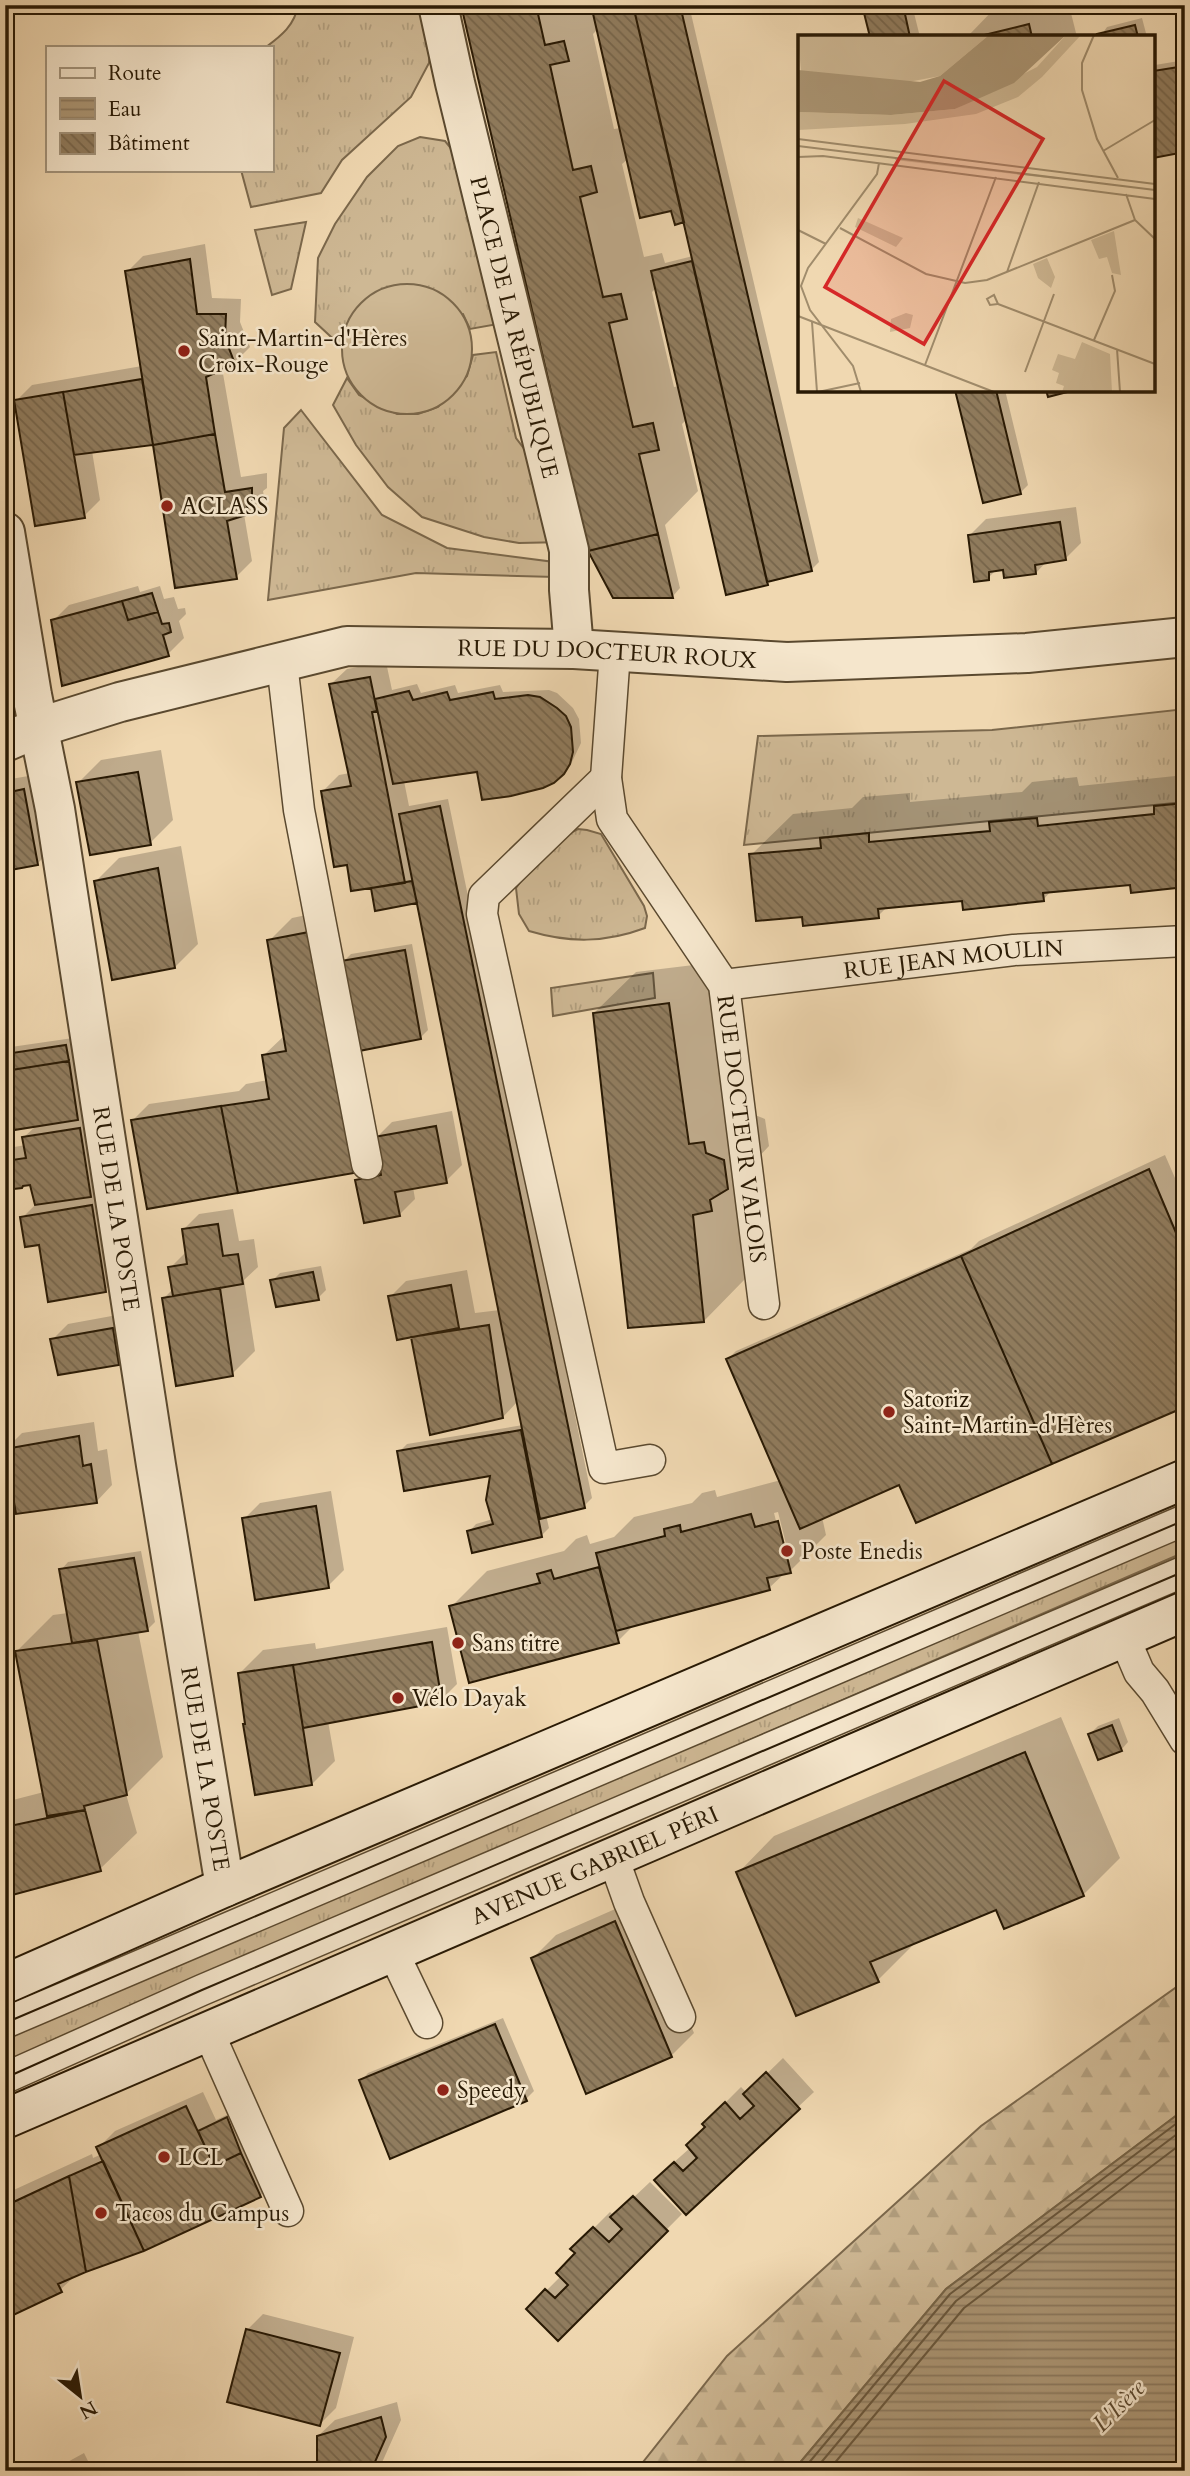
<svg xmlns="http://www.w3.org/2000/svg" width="1190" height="2476" font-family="Cardo,serif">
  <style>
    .grass { fill: url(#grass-tufts); stroke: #7b684c; stroke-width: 2 }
    .forest { fill: url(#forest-firs); stroke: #7b684c; stroke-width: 2 }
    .green { fill: #ceb894; stroke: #7b684c; stroke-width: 2 }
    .water { fill: url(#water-rules); stroke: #776548; stroke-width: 2 }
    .shadow { fill: #0003; fill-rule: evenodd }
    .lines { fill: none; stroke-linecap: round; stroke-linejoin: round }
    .shore { stroke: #6a583d; stroke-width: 2 }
    .building { fill: url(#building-back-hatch); stroke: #281904; stroke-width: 2 }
    .service-casing { stroke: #5a492f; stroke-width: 33 }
    .pedestrian-casing { stroke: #5a492f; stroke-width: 42 }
    .minor-casing { stroke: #5a492f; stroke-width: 42 }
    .secondary-casing { stroke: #281904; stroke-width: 42 }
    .service { stroke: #f5e6cc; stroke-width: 30 }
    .pedestrian { stroke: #f5e6cc; stroke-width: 38 }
    .minor { stroke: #f5e6cc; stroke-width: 38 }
    .secondary { stroke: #f5e6cc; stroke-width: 38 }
    .tram { stroke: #281904; stroke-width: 2 }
    .poi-dot { fill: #8f2418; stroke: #f5e6cc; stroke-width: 2.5 }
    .labels { text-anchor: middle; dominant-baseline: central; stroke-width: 5; stroke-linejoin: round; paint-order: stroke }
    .street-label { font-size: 23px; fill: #281904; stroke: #f5e6cc }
    .poi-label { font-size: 23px; fill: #281904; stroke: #f5e6cc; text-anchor: start }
    .water-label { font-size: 24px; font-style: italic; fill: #5d4b32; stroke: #f5e6cc }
    .inset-road { fill: none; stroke: #a08c6c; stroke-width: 2 }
    .view { fill: #d62828; fill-opacity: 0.15; stroke: #d62828; stroke-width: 3.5 }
    .inset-edge { fill: none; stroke: #281904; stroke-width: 3.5 }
  </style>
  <defs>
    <pattern id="grass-tufts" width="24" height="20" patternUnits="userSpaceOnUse" patternTransform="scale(1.75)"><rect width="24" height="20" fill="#ceb894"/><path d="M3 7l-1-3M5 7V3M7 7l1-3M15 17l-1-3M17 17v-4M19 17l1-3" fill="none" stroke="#b19e7e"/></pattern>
    <pattern id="forest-firs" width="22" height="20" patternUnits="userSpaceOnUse" patternTransform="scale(1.75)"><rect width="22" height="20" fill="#ceb894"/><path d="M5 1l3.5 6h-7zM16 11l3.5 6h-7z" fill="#b19e7e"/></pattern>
    <pattern id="water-rules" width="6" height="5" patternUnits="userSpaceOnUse" patternTransform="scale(1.75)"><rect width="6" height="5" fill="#ac9776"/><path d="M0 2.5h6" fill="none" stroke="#8c7a5f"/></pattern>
    <pattern id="building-back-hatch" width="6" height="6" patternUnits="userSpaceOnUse" patternTransform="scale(1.75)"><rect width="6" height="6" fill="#907c5e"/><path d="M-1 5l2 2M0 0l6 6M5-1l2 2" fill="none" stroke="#76654b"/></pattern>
  </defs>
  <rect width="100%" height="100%" fill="#f0d8b1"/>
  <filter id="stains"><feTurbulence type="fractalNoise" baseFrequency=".00286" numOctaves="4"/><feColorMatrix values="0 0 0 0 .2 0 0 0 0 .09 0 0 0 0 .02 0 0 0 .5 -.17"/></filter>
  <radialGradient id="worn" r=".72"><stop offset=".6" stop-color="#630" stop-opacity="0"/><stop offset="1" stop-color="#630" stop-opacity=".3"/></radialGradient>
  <path class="grass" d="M298 5H433L429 63 411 97 342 160 321 193 251 207 241 170H271V47H266C281 36 295 25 298 5Z
    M420 137 445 141 462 162 498 324 470 329 463 314 343 334 342 347 315 322 318 258 335 224 367 177 398 146Z
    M306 222 291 289 272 295 255 230Z
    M496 352 516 438 547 479 565 542 519 543 484 537 422 517 388 487 356 445 333 405 347 378 359 395 397 414H418L438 407 467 376 473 355Z
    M301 410 382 515 447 548 554 562 555 577 416 573 268 600 284 428Z
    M1185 709V802L744 845 758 736 992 730Z
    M578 829 587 830 601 834 644 906 647 916 645 928C605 943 569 943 529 931L519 914 516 888 547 845Z
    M653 973 655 998 553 1016 551 988Z
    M1185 1528V1552L5 2062V2038Z"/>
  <path class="forest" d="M1185 1981V2109L946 2289 793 2471H636L727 2356 981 2126Z"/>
  <path class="green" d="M342 349a65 65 0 1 1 130 0a65 65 0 1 1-130 0Z"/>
  <path class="water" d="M1185 2109V2471H793L946 2289Z"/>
  <path class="shadow" d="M463 5H689L819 562 811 570 772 579 767 583 687 419 682 424 698 491 665 525 680 588 673 596H614ZM597 30 621 128 614 129 593 34ZM628 159 685 220 693 256 665 263 662 253 644 257 622 164ZM657 287 680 386 674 387 652 292Z
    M864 5H912L920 37H871Z
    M998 5H1084L1070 9 1077 37H967Z
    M1142 18 1147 37H1100L1107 27Z
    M1153 59 1155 65 1185 60V150L1153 156Z
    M205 244 212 298 241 299 240 322 250 347 234 363 222 368 241 477 267 473V488L263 491 264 497 248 513 244 514 252 561 236 577 155 443 92 451 100 500 84 516 16 401 32 385 142 366 127 272 143 256Z
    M957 390H1005L1028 485 1020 493Z
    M1076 507 1081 543 1065 559 1047 561 1036 573 996 570 988 578 970 535 986 519Z
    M138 586 140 592 160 586 164 599 174 597 178 609 185 608 186 614 179 621 184 638 168 654 53 621 69 605Z
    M386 662 392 690 417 684 421 693 455 685 458 693 500 685 503 692 549 690 557 693 573 708 579 719 581 743 571 764 553 782 479 770 404 781 409 806 448 799 592 1498 584 1506 546 1515 549 1528 541 1536 469 1532 476 1524 493 1519 492 1474 399 1452 407 1444 523 1425 518 1401 503 1417 412 1335 390 1297 406 1281 467 1270 475 1313 500 1310 418 901 373 889 348 864 323 791 339 775 350 773 331 684 347 669Z
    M161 750 173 820 150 843 78 783 101 760Z
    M40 774 53 848 37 864 5 870V780Z
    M1185 775V885L1132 883 1052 890 1043 900 963 899 888 906 878 916 803 915 751 855 793 814 852 808 863 797 910 793V802L1022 792 1032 782 1077 777 1079 786Z
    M181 846 198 944 175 967 96 881 119 858Z
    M331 910 341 964 351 954 412 944 428 1030 420 1038 358 1049 375 1139 392 1122 452 1111 462 1165 446 1181 413 1187 415 1199 399 1215 357 1181 373 1165 378 1148 354 1172 133 1120 149 1104 239 1091 246 1084 268 1080 264 1055 285 1035 269 941 292 918Z
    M710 963 747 1112 765 1119 769 1146 752 1164 735 1185 745 1279 704 1321 594 1013 636 972Z
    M73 1038 93 1102 81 1115 95 1113 106 1179 93 1192 107 1190 121 1274 105 1290 40 1243 22 1218 36 1204 32 1182 22 1187 5 1188V1156L14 1147 26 1145 24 1137 37 1125 5 1066V1053L11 1047Z
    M1165 1155 1185 1201V1405L900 1482 822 1517 826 1535 790 1571 785 1573 769 1588 635 1624 618 1641 451 1607 487 1571 564 1551 576 1539 587 1535 590 1544 614 1537 634 1517 692 1503 702 1493 715 1490 717 1497 781 1480 728 1359 736 1351 971 1249 979 1241ZM778 1512 790 1560H786L774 1513Z
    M233 1209 239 1241 254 1239 258 1267 244 1280 255 1351 232 1374 164 1298 174 1288 170 1268 187 1251 183 1230 199 1214Z
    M321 1266 326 1290 318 1298 272 1281 280 1273Z
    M128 1313 134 1347 118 1363 52 1340 68 1324Z
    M94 1422 98 1451 107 1449 112 1485 97 1501 6 1449 22 1433Z
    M331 1491 344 1570 328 1586 244 1519 260 1503Z
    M141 1551 155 1622 148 1629 138 1631 163 1757 126 1794 137 1833 100 1869 5 1895V1802L44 1792 17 1651 53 1615 68 1613 61 1570 68 1562Z
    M447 1627 457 1684 441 1700 328 1721 335 1761 312 1784 240 1673 263 1650 315 1643 316 1649Z
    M1061 1717 1120 1858 1083 1895 997 1908 914 1944 878 1980 738 1873 774 1836Z
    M1119 1718 1128 1742 1121 1750 1090 1734 1098 1726Z
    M638 1899 694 2033 671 2056 533 1958 556 1935Z
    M503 2018 534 2091 526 2099 361 2081 368 2073Z
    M783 2058 814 2092 686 2212 672 2164 690 2148 707 2127 704 2124 741 2087 747 2093Z
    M203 2092 216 2120 235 2111 276 2180 260 2196 77 2274 60 2290 5 2317V2194L92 2154 93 2158 102 2154 99 2147 115 2131Z
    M650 2182 682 2214 558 2339 528 2309 561 2276 577 2253 573 2249 610 2212 614 2216Z
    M263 2314 354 2337 336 2408 320 2424 247 2330Z
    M397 2402 401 2420 380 2467 376 2471H339L318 2436 335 2420Z
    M84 2453 93 2471H51Z"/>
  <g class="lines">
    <path class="shore" d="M802 2471 950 2294 1185 2117
      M814 2471 956 2301 1185 2128
      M828 2471 964 2308 1185 2141"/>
  </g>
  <path class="building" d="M461 5H536L545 45 564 41 569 61 550 65 573 170 591 166 597 192 580 197 603 297 621 294 627 319 609 323 633 427 653 423 659 450 639 454 658 534 588 551Z
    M591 5H633L684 222 675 225 671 211 640 218Z
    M633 5H680L812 571 767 582Z
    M862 5H903L910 37H870Z
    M1070 5H1091L1071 10Z
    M1091 5H1119L1092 11Z
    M1029 24 1032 37H976Z
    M1135 25 1138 37H1098L1097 34Z
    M1185 66V152L1153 158V71Z
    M190 259 197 314H226L225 338 235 364 206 377 215 434 153 445 125 271Z
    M692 261 768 585 726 595 651 271Z
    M142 379 153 445 74 455 63 392Z
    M955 390H996L1021 494 983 503Z
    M1046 390H1075L1048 397Z
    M63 392 85 518 35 526 14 400Z
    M1185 405V428L1178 408Z
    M215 434 225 492 252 488V505L247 506 249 514 227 521 237 579 175 588 153 445Z
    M1060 522 1066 560 1035 565 1036 574 1004 578 1003 570 989 572V580L974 582 968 535Z
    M658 534 673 598H613L588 551Z
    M152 593 158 612 128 620 122 601Z
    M122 601 128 620 158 612 162 624 169 623 171 632 163 635 169 656 62 686 51 620Z
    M370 677 377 711 372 712 405 883 351 891 347 865 334 867 321 791 351 786 329 684Z
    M409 691 413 700 447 692 450 700 493 692 495 699 528 695 540 697 557 708 566 716 571 727 573 752 570 764 564 774 554 783 543 788 511 796 482 800 477 772 393 784 375 699Z
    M138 772 151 845 90 855 76 782Z
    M24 789 38 865 5 871V793Z
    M1185 803V887L1131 893 1130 885 1043 893 1044 901 963 910 962 901 878 909 879 918 803 926 802 917 756 921 749 854 821 848 820 838 869 833V842L990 831 989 822 1037 818 1038 826 1154 814V806Z
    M440 806 585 1508 540 1519 399 814Z
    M158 868 175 968 112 980 94 881Z
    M412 881 417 903 375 911 371 888Z
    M309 932 354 1173 238 1193 221 1106 269 1099 262 1055 286 1051 267 940Z
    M405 950 421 1039 359 1051 341 961Z
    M669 1003 689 1144 704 1142 706 1153 724 1160 728 1189 710 1200 712 1211 693 1215 704 1322 628 1328 593 1013Z
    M66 1045 69 1061 5 1071V1054Z
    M69 1061 78 1120 14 1130 5 1071Z
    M221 1106 238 1193 147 1209 131 1120Z
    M436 1126 447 1183 395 1192 400 1216 364 1223 355 1180 381 1175 374 1137Z
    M80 1128 91 1197 35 1205 30 1185 23 1186 22 1188 5 1190V1161L26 1158 22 1137Z
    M1149 1169 1185 1254V1407L1052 1464 961 1256Z
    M92 1205 106 1292 48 1302 39 1245 25 1247 20 1217Z
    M218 1224 223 1256 238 1254 243 1284 173 1296 168 1267 187 1264 182 1229Z
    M961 1256 1052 1464 916 1523 899 1485 800 1529 726 1359Z
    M313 1272 319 1300 276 1307 270 1280Z
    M451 1285 459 1328 397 1340 388 1296Z
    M220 1288 233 1376 176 1386 162 1298Z
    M489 1325 503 1418 430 1435 411 1337Z
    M113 1328 119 1365 58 1375 50 1339Z
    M521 1430 542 1537 472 1553 467 1531 493 1524 486 1500 490 1476 404 1491 397 1451Z
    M79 1436 83 1466 91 1464 97 1503 16 1514 5 1449Z
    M316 1506 329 1588 255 1600 242 1518Z
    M751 1514 755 1527 778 1521 791 1573 767 1578 770 1590 616 1631 596 1553 665 1536 664 1529 680 1525 681 1532Z
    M134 1558 148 1631 72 1643 59 1569Z
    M599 1567 619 1643 469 1683 449 1606 540 1583 537 1574 551 1570 554 1579Z
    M97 1640 127 1795 84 1806 85 1810 47 1816 15 1651Z
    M432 1642 442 1702 303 1728 293 1665Z
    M293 1665 312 1785 255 1795 243 1724H245L238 1673Z
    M1112 1725 1122 1751 1098 1760 1088 1734Z
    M1025 1752 1084 1896 1004 1929 996 1910 870 1962 879 1982 796 2016 736 1872Z
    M85 1810 101 1871 5 1897V1827Z
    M615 1921 672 2057 586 2094 531 1958Z
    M495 2024 527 2101 390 2159 359 2080Z
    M766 2072 800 2109 686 2215 654 2180 674 2162 683 2171 697 2158 686 2145 705 2127 702 2124 725 2102 740 2119 754 2106 743 2094Z
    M186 2106 214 2166 241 2153 261 2197 144 2251 96 2147Z
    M227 2117 241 2153 214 2166 198 2131Z
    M103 2161 144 2251 86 2272 69 2176Z
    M69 2176 86 2272 58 2284 62 2292 5 2319V2206Z
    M633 2196 668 2231 558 2341 526 2309 545 2289 555 2298 568 2285 556 2273 575 2253 570 2249 593 2227 609 2242 622 2229 610 2217Z
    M246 2329 340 2353 320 2426 227 2402Z
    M381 2417 386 2437 371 2471H335L317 2462V2436Z"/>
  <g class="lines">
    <defs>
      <g id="service">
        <path id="s1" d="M615 652 606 778 612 819 724 985 764 1304"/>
        <path d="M282 663 299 810 367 1164"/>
        <path d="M606 778 484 896 482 914 604 1468 650 1460"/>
        <path id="s2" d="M724 985 1014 950 1185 941"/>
        <path d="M1124 1637 1139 1672 1155 1691 1185 1740"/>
        <path d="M613 1857 629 1902 680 2017"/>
        <path d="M393 1952 427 2023"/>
        <path d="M5 2023 1185 1520"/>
        <path d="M208 2031 288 2211"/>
        <path d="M5 2078 202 1990 1185 1571"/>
      </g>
      <g id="pedestrian">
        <path id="s3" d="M438 5 455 83 569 550V590L574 649"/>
      </g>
      <g id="minor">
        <path id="s4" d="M5 532 32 695 55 809 156 1465 225 1887"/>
        <path id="s5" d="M5 742 40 727 120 702 347 646 574 649 787 662 1027 653 1185 637"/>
      </g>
      <g id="secondary">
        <path d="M5 1984 225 1887 1185 1479"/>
        <path id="s6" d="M5 2119 1185 1611"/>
      </g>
    </defs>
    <use href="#service" class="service-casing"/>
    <use href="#pedestrian" class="pedestrian-casing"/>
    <use href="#minor" class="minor-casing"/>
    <use href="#secondary" class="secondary-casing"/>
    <use href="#service" class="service"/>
    <use href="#pedestrian" class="pedestrian"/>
    <use href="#minor" class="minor"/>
    <use href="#secondary" class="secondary"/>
    <path class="tram" d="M5 2023 1185 1520
      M5 2078 202 1990 1185 1571"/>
  </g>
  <g class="poi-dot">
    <circle cx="184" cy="351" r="7"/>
    <circle cx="167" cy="506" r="7"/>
    <circle cx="889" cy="1412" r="7"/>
    <circle cx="787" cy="1551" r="7"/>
    <circle cx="458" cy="1643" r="7"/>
    <circle cx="398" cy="1698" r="7"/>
    <circle cx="443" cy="2090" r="7"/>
    <circle cx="164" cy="2157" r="7"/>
    <circle cx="101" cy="2213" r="7"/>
  </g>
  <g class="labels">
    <g class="street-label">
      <text stroke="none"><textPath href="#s3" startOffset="331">PLACE DE LA RÉPUBLIQUE</textPath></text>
      <text stroke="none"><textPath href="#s5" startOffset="616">RUE DU DOCTEUR ROUX</textPath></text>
      <text stroke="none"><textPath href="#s2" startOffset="231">RUE JEAN MOULIN</textPath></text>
      <text stroke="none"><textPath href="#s1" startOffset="513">RUE DOCTEUR VALOIS</textPath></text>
      <text stroke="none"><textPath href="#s4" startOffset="686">RUE DE LA POSTE</textPath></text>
      <text stroke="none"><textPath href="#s4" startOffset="1253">RUE DE LA POSTE</textPath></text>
      <text stroke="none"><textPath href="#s6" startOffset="642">AVENUE GABRIEL PÉRI</textPath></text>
    </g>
    <g class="poi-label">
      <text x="198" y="338">Saint-Martin-d'Hères<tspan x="198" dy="26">Croix-Rouge</tspan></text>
      <text x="181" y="506">ACLASS</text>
      <text x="903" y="1399">Satoriz<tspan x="903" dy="26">Saint-Martin-d'Hères</tspan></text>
      <text x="801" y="1551">Poste Enedis</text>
      <text x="472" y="1643">Sans titre</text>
      <text x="412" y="1698">Vélo Dayak</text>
      <text x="457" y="2090">Speedy</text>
      <text x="178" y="2157">LCL</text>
      <text x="115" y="2213">Tacos du Campus</text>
    </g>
    <g class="water-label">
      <text transform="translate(1119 2406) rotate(-45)">L'Isère</text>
    </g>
  </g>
  <g transform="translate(798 35)">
    <rect width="357" height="357" fill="#f0d8b1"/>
    <path d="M97 123 258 142V144L97 125ZM60 183 105 203 98 212 57 192ZM108 278 115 280 112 293 92 297 93 284Z" fill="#ceb894"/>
    <path d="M0 0 16 2 191 0 142 41 110 47 3 37ZM268 0H283L244 42 220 62 178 79 107 89 0 95V77L93 80 157 74 239 32Z" fill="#ceb894"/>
    <path d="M316 196 323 240 314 238 309 222 301 224 293 205ZM249 223 257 242 253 253 240 243 235 229ZM284 307 312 319 314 357H264L266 351 258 348 261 338 254 335 260 319 277 324Z" fill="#ceb894"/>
    <path d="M191 0H268L216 48 157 74 93 80 0 77V35L122 47 142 41Z" fill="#ac9776"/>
    <path class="inset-road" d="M296 0 284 28V55L299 104 320 143M0 104 357 149M0 111 357 155M305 116 357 85M0 122 25 121 357 164M328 159 337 185 357 204M42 193 128 239 167 248 189 245 337 185M0 195 28 209M209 237 241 147M196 260 200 269 192 270 189 264ZM200 269 357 329M0 281 196 357M14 287 19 357M296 305 317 256 314 240M319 314 322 357M127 330 198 142M227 337 256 259M20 357 62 348M63 357 55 331 12 275 3 251 10 233 79 139 81 128"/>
    <path class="view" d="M146 46 245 104 126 309 27 252Z"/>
    <rect width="357" height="357" class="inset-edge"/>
  </g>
  <rect width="1190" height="2476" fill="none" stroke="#f0d8b1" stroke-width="28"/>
  <rect x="7" y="7" width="1176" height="2462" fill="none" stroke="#281904" stroke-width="3.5"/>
  <rect x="14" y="14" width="1162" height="2448" fill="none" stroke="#281904" stroke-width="2"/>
  <rect x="46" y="46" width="228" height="126" fill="#f5e6cc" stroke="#a3947c" stroke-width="2"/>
  <rect x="60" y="68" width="35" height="10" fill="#f5e6cc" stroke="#a3947c" stroke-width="2"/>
  <text x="108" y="80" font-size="21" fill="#281904">Route</text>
  <rect x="60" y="98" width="35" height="21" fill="url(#water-rules)" stroke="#a3947c" stroke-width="2"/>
  <text x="108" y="116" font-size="21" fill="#281904">Eau</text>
  <rect x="60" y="133" width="35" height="21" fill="url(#building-back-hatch)" stroke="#a3947c" stroke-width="2"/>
  <text x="108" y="150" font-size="21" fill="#281904">Bâtiment</text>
  <g transform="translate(80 2396) rotate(150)" stroke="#f5e6cc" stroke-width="5" paint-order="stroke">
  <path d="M0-5L12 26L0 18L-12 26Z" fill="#281904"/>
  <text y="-10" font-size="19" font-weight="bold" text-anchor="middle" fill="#281904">N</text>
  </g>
  <rect width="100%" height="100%" filter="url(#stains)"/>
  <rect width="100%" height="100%" fill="url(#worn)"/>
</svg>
